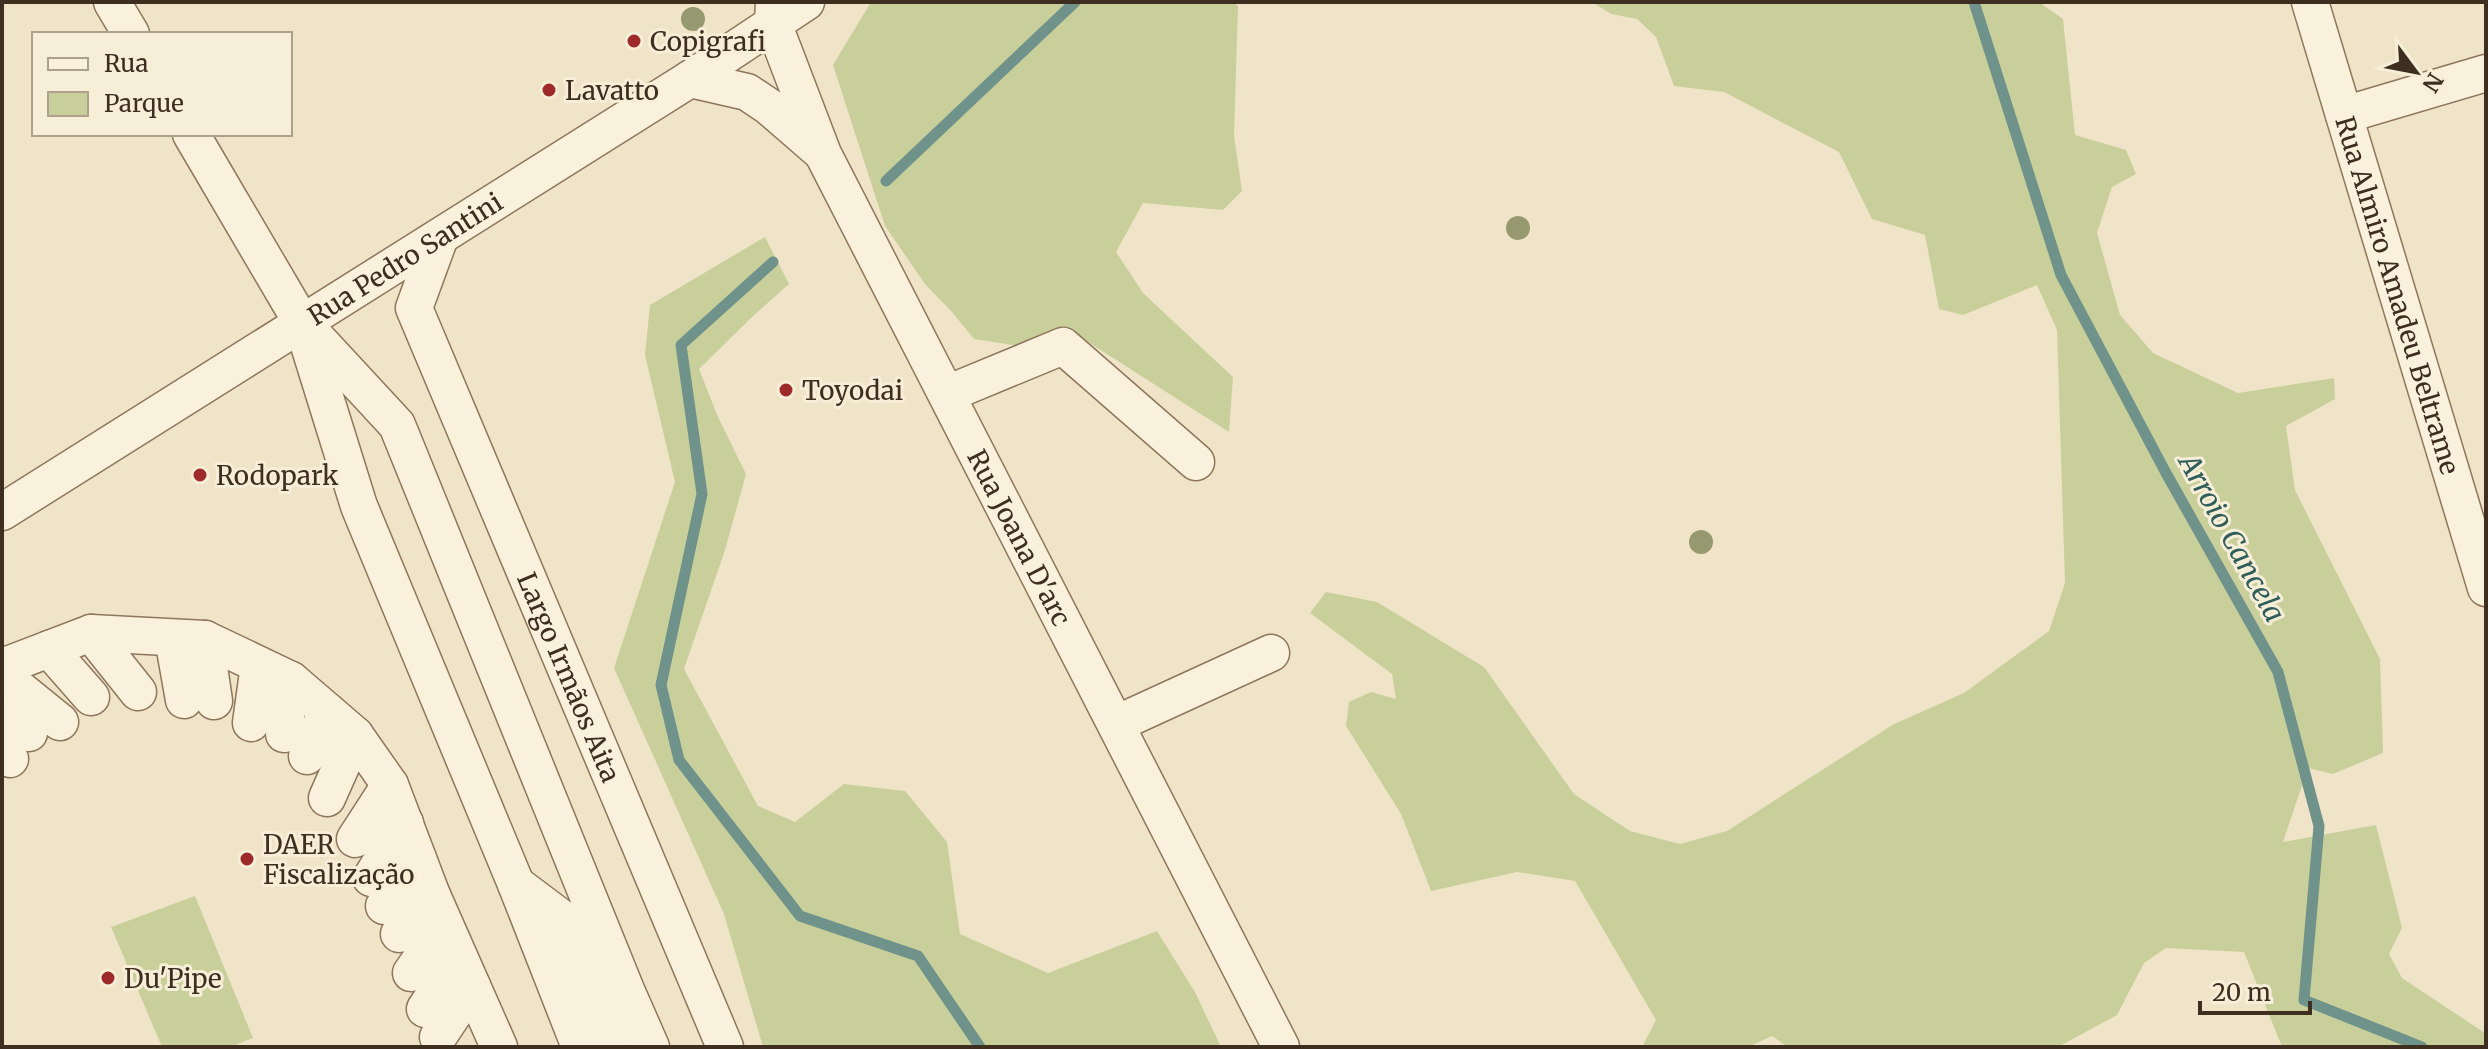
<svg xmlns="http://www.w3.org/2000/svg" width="2488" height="1049" font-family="Merriweather,serif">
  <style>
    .green { fill: #c9cf9b }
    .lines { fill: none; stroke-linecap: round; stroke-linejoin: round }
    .stream { stroke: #6f938a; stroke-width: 11 }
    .minor-casing { stroke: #8d765c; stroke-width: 39 }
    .minor { stroke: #faf1dc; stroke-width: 36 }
    .tree { fill: #96986f }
    .poi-dot { fill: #9e2a2b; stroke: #f7eed8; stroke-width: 3 }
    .labels { text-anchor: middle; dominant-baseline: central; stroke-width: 6; stroke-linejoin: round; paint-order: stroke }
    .poi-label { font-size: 26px; fill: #3d2e20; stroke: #f7eed8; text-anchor: start }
    .street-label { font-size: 26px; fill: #3d2e20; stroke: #f7eed8 }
    .water-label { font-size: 28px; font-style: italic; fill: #2f5d5a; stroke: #f7eed8 }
  </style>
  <rect width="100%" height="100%" fill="#f0e4c8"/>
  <path class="green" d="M871 2H1234L1238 6 1234 136 1242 191 1223 210 1143 203 1116 252 1143 293 1233 377 1229 432 1077 335 1019 346 974 339 952 312 925 284 885 226 833 65Z
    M1592 2H2039L2063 19 2075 135 2126 150 2136 174 2112 187 2097 233 2120 315 2153 353 2238 393 2334 378 2335 399 2286 426 2295 490 2380 659 2383 753 2333 774 2308 768 2283 842 2376 825 2402 928 2389 954 2402 978 2485 1033 2486 1047H2282L2244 952 2166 948 2144 963 2117 1015 2058 1047H1788L1772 1036 1748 1047H1642L1656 1020 1575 881 1517 872 1431 891 1401 814 1346 726 1349 702 1371 692 1396 699 1392 674 1310 613 1326 592 1377 602 1484 667 1574 794 1630 831 1680 844 1727 831 1894 724 1964 693 2049 631 2065 583 2057 330 2037 285 1963 315 1939 309 1925 235 1872 219 1839 152 1724 92 1674 86 1656 37 1637 19 1611 14Z
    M765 237 789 284 753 316 699 369 718 417 746 474 725 550 684 669 758 806 795 822 844 784 905 791 947 842 960 934 1048 973 1157 931 1195 992 1221 1047H763L724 914 614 668 675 482 645 355 650 305Z
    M195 896 253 1038 230 1047H162L111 927Z"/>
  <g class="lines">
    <path class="stream" d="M1974 2 2061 275 2166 473 2278 672 2319 826 2304 1000 2422 1047
      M886 181 1075 2
      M773 262 681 345 702 494 661 685 679 760 800 916 918 956 980 1047"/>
    <defs>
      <g id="minor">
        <path d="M112 2 131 34"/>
        <path id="s1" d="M774 2 773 23 823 154 1281 1047"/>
        <path id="s2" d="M2310 2 2486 588"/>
        <path d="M690 79 747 92 768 106 819 150"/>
        <path d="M2344 115 2486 73"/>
        <path d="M191 134 302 323 359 506 516 884 580 1047"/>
        <path id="s3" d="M440 237 414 308 725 1047"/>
        <path d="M309 330 397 425 626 990 651 1047"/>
        <path d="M947 394 1063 346 1196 462"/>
        <path id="s4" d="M2 512 690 79 806 2"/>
        <path d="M91 633 138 692"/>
        <path d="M173 638 184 700"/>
        <path d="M205 639 214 701"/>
        <path d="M49 649 91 697"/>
        <path d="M2 667 91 633 205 639 291 680 355 735 390 785 431 893 499 1047"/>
        <path d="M2 675 60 722"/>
        <path d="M2 718 29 733"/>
        <path d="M251 723 259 665"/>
        <path d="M1116 724 1271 653"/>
        <path d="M284 734 291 680"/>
        <path d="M2 756 10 759"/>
        <path d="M307 756 327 711"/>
        <path d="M327 798 355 735"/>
        <path d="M355 839 390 785"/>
        <path d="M371 878 405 823"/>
        <path d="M516 884 564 920 613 1047"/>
        <path d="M384 906 418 859"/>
        <path d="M399 934 431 893"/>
        <path d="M411 973 445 925"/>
        <path d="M425 1009 459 957"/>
        <path d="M438 1037 472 986"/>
      </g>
    </defs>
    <use href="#minor" class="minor-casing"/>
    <use href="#minor" class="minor"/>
  </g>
  <g class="tree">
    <circle cx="693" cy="19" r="12"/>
    <circle cx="1518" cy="228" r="12"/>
    <circle cx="1701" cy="542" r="12"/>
  </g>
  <g class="poi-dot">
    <circle cx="634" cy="41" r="8"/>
    <circle cx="549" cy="90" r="8"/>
    <circle cx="786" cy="390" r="8"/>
    <circle cx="200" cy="475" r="8"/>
    <circle cx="247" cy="859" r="8"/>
    <circle cx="108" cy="978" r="8"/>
  </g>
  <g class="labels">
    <g class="poi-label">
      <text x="650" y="41">Copigrafi</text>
      <text x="565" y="90">Lavatto</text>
      <text x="802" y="390">Toyodai</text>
      <text x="216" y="475">Rodopark</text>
      <text x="263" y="844">DAER<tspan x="263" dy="30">Fiscalização</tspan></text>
      <text x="124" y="978">Du'Pipe</text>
    </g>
    <g class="street-label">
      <text stroke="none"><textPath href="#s4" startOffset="476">Rua Pedro Santini</textPath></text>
      <text stroke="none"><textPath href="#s2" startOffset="306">Rua Almiro Amadeu Beltrame</textPath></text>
      <text stroke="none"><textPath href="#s1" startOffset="592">Rua Joana D'arc</textPath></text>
      <text stroke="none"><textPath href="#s3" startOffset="476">Largo Irmãos Aita</textPath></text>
    </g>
    <g class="water-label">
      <text transform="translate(2232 538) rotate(61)">Arroio Cancela</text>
    </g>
  </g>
  <rect width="2488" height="1049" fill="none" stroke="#3d2e20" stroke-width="8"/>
  <rect x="32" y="32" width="260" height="104" fill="#f7eed8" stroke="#ada18e" stroke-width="2"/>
  <rect x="48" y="58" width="40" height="12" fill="#faf1dc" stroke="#ada18e" stroke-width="2"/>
  <text x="104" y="72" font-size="24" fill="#3d2e20">Rua</text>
  <rect x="48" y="92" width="40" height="24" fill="#c9cf9b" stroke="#ada18e" stroke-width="2"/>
  <text x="104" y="112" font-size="24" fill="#3d2e20">Parque</text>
  <g transform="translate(2416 72) rotate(122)" stroke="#f7eed8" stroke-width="6" paint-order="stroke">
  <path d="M0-6L14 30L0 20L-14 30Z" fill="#3d2e20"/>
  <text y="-12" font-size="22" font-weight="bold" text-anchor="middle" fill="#3d2e20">N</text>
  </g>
  <path d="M2200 1001v12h110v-12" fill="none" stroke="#3d2e20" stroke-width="4"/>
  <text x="2212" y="1001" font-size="24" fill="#3d2e20" stroke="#f7eed8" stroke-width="6" paint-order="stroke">20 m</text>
</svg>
